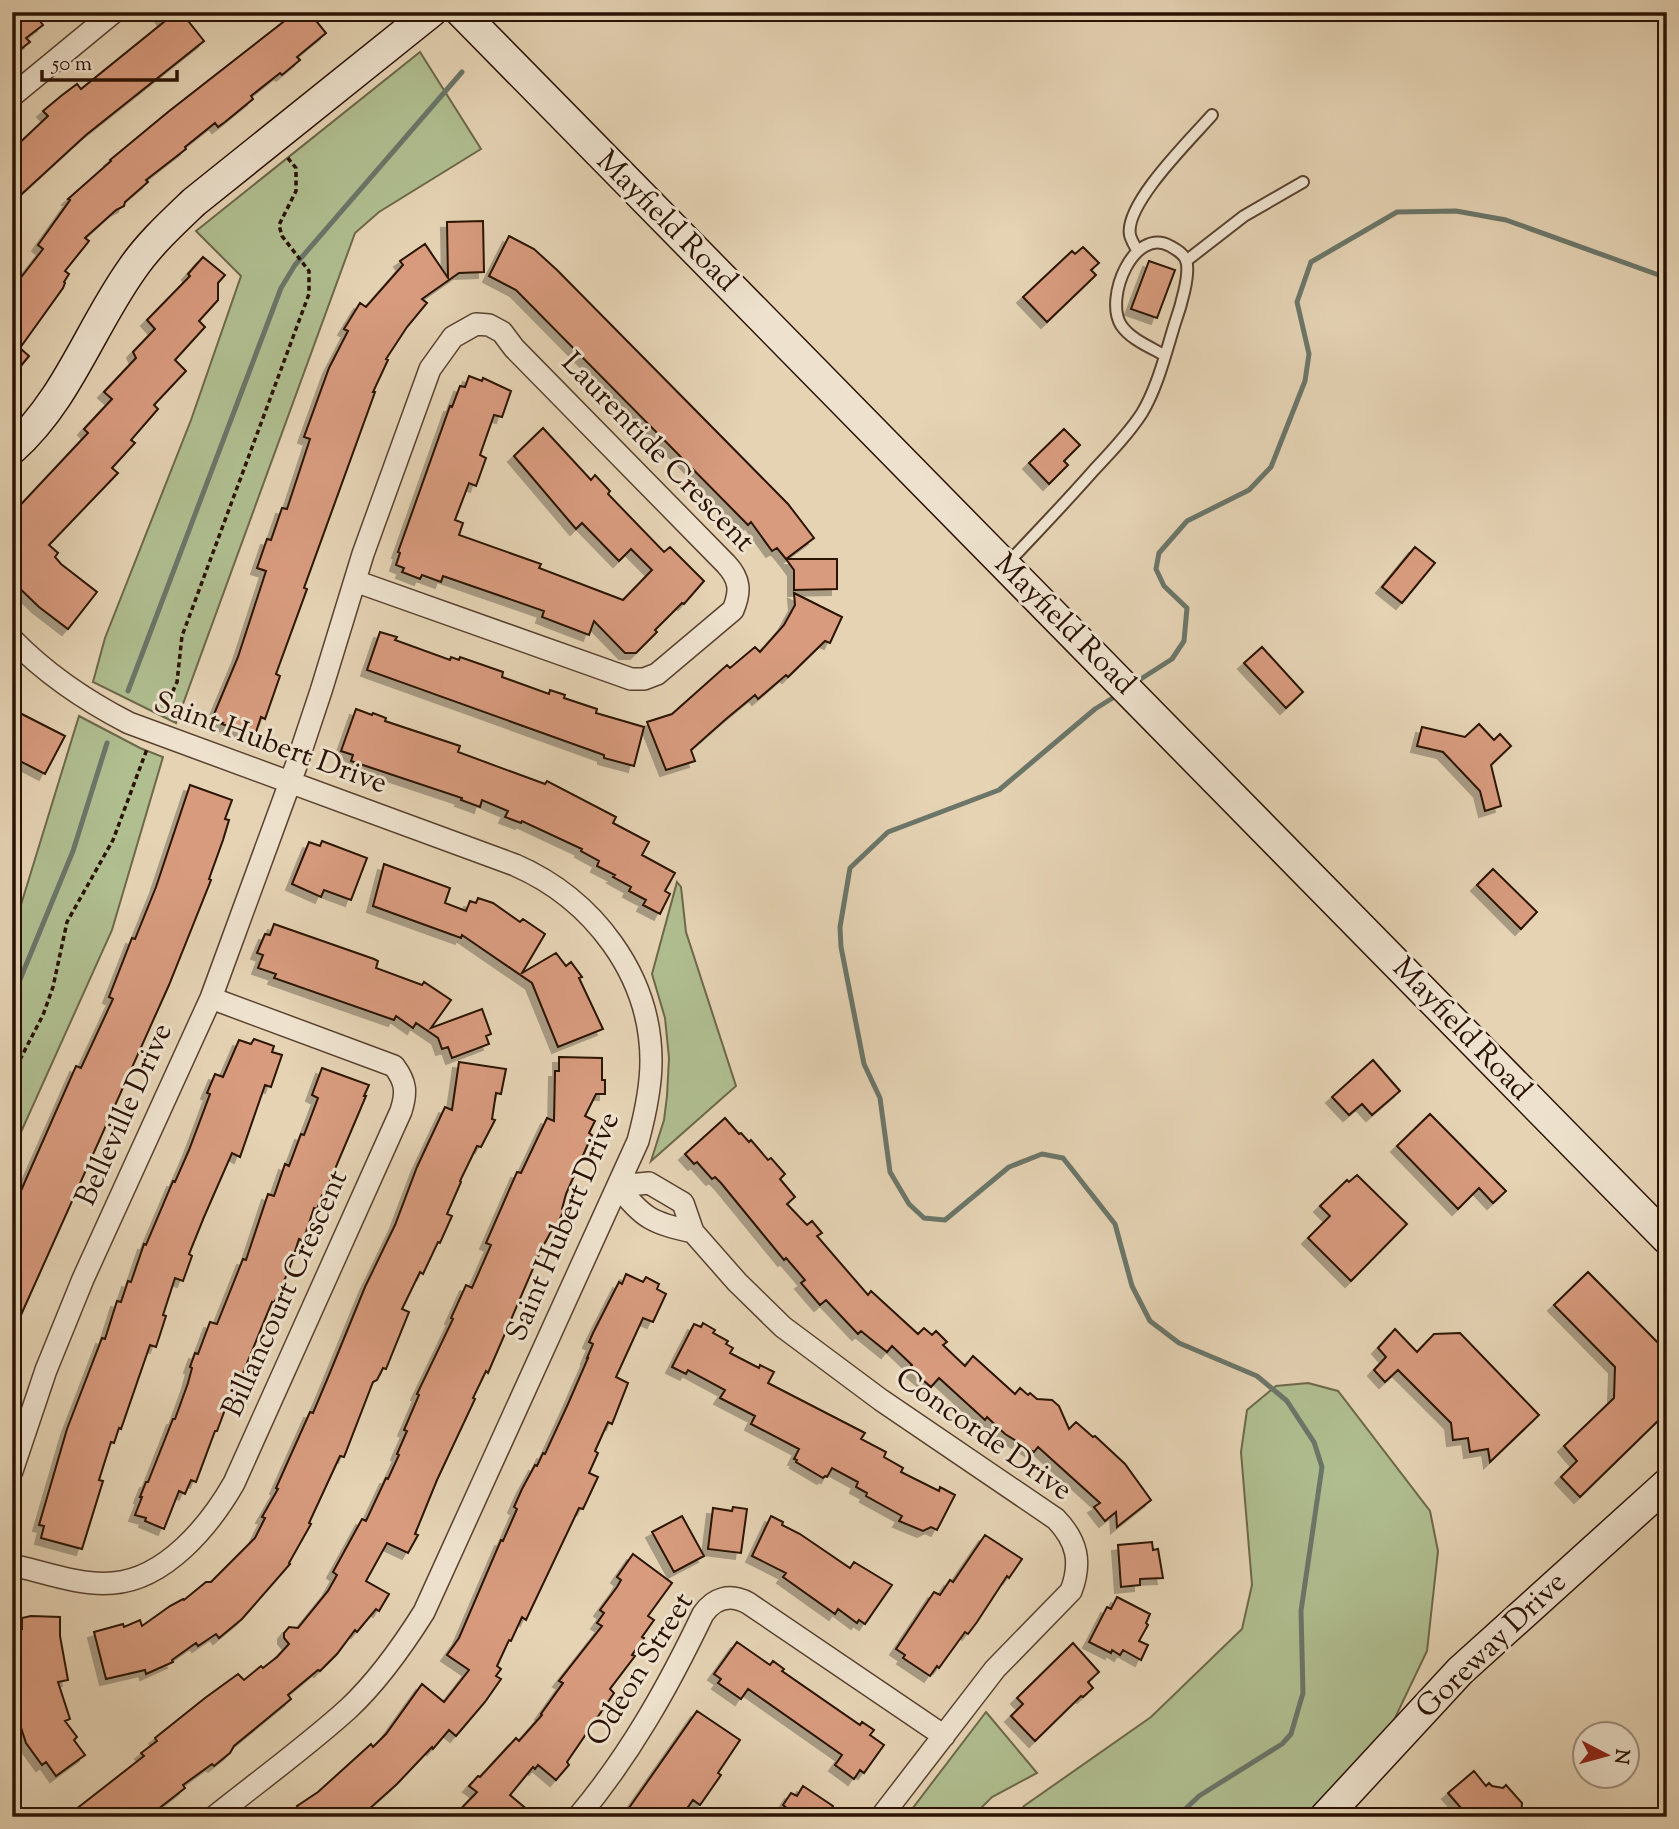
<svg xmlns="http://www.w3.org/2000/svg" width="1679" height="1829" font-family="'Sorts Mill Goudy',serif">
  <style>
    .green { fill: #b0be90; stroke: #6d684a; stroke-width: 2 }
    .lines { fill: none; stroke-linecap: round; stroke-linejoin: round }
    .stream { stroke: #6b7669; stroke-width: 5 }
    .building { fill: #d89b7e; stroke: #2a1203; stroke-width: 2; filter: url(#shadow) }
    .lane-casing { stroke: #59422f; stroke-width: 14 }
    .street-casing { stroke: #59422f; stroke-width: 24 }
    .secondary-casing { stroke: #2a1203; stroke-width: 33 }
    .path { stroke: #2a1203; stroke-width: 3.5; stroke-dasharray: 5 3.5; stroke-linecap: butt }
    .lane { stroke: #eee2ce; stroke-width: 10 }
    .street { stroke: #eee2ce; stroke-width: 21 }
    .secondary { stroke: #eee2ce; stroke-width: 30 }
    .labels { text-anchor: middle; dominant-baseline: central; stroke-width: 6; stroke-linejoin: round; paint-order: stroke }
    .street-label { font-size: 30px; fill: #2a1203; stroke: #eee2ce }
  </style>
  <defs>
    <filter id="shadow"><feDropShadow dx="-6" dy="6" stdDeviation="0" flood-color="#0004"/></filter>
  </defs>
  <rect width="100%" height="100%" fill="#e5d3b4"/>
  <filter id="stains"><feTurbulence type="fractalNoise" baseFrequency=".00286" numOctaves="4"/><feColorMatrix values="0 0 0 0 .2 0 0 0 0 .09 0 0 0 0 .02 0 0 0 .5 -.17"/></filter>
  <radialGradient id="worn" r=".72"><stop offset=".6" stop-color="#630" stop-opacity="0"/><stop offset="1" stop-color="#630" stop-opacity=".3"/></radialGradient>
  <path class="green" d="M420 52 481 149 379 212 355 233 176 723 93 682 105 638 191 420 241 276 196 231Z
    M79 716 140 748 163 757 112 930 12 1152V924L20 908Z
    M677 882 681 887 686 932 736 1086 651 1161 664 1120 667 1096 669 1058 665 1018 652 974Z
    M1308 1383 1338 1391 1430 1511 1438 1551 1427 1651 1394 1720 1344 1781 1307 1817H1015L1024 1806 1151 1717 1242 1629 1252 1585 1241 1452 1247 1410 1276 1386Z
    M986 1712 1037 1773 992 1797 972 1817H906Z"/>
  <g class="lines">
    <path class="stream" d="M525 13 526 12
      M1133 684 1172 659 1184 641 1187 608 1164 586 1156 569 1159 553 1187 521 1249 490 1271 467 1305 381 1309 354 1297 302 1311 262 1397 212 1456 211 1506 220 1667 278
      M128 691 281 288 295 265 462 72
      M1119 694 1095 709 999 790 888 832 850 868 840 927 841 947 864 1064 880 1098 890 1172 909 1204 924 1218 945 1220 1009 1167 1042 1154 1063 1158 1115 1224 1132 1286 1150 1321 1179 1343 1257 1376 1287 1401 1314 1442 1322 1467 1301 1611 1303 1693 1291 1734 1282 1744 1199 1796 1177 1817
      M12 999 73 851 107 743"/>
  </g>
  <path class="building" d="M12 12H33L43 25 26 38 30 42 12 56Z
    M158 12H181L204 41 86 135 12 203V150L48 116 43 111 61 96 77 84 81 89 165 21Z
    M296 12H309L326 33 297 57 300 60 282 75 280 73 251 96 253 99 225 122 218 127 215 123 185 147 186 149 146 180 148 182 125 202 124 206 116 210 85 238 89 241 65 271 69 274 64 282 65 283 63 288 20 348 29 356 12 377V289L43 249 38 245 70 200 68 199 111 161 110 160 168 112Z
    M483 221 484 272 459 273 422 299 427 303 407 327 386 359 388 360 373 392H375L304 588 307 589 276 674 280 676 265 719 261 717 255 735 222 724 223 723 212 719 238 657 266 571 257 568 267 539 271 540 282 508 287 509 310 439 304 437 329 368 348 331 344 329 360 303 366 307 403 265 400 261 425 244 448 278 447 222Z
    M509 236 534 249 557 270 788 504 814 538 786 559 777 548 772 551 751 522 748 525 516 290 489 276Z
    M1083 247 1099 263 1091 270 1096 275 1047 322 1023 297 1072 251 1075 254Z
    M203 257 225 275 218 283V300L199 321 205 327 175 360 186 371 154 405 158 409 131 440 135 443 112 468 118 473 49 545 58 553 55 557 61 564 97 592 68 629 39 607 12 581V514L88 433 84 429 112 399 104 392 136 358 133 352 155 329 147 320 190 276 188 274Z
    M1149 261 1175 270 1157 318 1131 309Z
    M469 376 482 381 483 378 511 391 502 417 494 415 480 455 486 458 476 486 469 483 455 520 463 523 459 535 541 564 539 568 623 600 652 570 631 549 619 561 582 523 576 529 514 456 543 428 591 480 595 475 610 491 608 494 664 552 670 547 704 581 684 604 682 603 655 630 657 632 636 653H625L594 621 589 635 542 617 544 611 443 576 441 582 422 575 420 579 402 572 404 568 396 565 400 553 398 552 450 406 452 407 460 386 465 387Z
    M1064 429 1080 445 1064 461 1068 465 1049 484 1029 463Z
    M1415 547 1435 563 1402 603 1382 587Z
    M786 559H837V589L794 590V570Z
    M794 593 842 617 830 643 825 641 788 677 786 675 758 699 755 695 726 719 691 750 695 761 666 770 647 722 672 714 727 665 730 668 755 647 760 652 784 625 795 605Z
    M380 632 397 637 395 640 450 660 451 657 459 660 460 657 503 672 502 677 549 694 550 690 565 695 564 698 597 709 596 713 644 727 634 766 604 758V755L367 670Z
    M1262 647 1303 692 1286 708 1244 663Z
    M12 709 65 736 45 774 12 757Z
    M356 709 372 715 373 713 386 718 385 721 460 746 458 752 545 784 547 781 616 817 613 823 649 842 642 855 675 873 665 891 670 894 660 914 643 905 646 900 629 891 631 887 613 877 615 875 597 866 599 861 581 851 582 849 522 821 521 823 505 817 508 811 482 800 480 807 461 800 462 798 351 761 353 755 341 751Z
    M1479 724 1494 740 1500 734 1511 746 1491 765 1501 806 1485 811 1480 791 1443 752 1417 746 1422 727 1465 737Z
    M190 785 232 800 225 819 229 820 223 840 209 879 211 880 169 985 12 1335V1211L76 1066 81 1068 113 999 109 997 132 938 135 939 156 887Z
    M322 841 367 858 351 900 324 890 321 897 292 884 309 842 320 846Z
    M384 864 450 888 445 903 466 911 470 901 476 903 478 898 493 903 520 922 523 919 545 934 522 973 556 953 566 966 571 962 582 977 579 978 603 1029 558 1047 532 983 462 935 461 938 373 906Z
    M1493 869 1537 912 1521 929 1477 885Z
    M274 924 374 959 378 961 376 968 422 985 424 982 451 1000 431 1028 482 1009 491 1034 486 1036 489 1044 452 1058 448 1047 442 1049 438 1038 416 1023 413 1028 396 1016 394 1020 274 978 276 974 258 968 263 955 257 953 265 934 270 935Z
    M254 1039 274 1046 272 1052 282 1055 271 1087 265 1085 240 1157 232 1153 204 1217 189 1254 192 1256 183 1281 175 1278 163 1315 166 1316 156 1347 150 1345 121 1429 119 1428 114 1443 111 1442 99 1480 103 1481 82 1549 41 1538 44 1526 39 1525 67 1429 102 1338 105 1339 117 1301 121 1302 128 1281 131 1282 144 1244 146 1245 173 1181 175 1182 189 1150 210 1094 207 1093 215 1074 223 1077 239 1040 251 1044Z
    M559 1057 602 1058V1080H605V1094H596L585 1116 595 1121 589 1133 592 1135 566 1194 562 1209 564 1210 555 1229 553 1228 541 1250 488 1373 486 1371 473 1398 475 1399 437 1480 415 1534 418 1535 408 1553 387 1543 366 1581 389 1594 379 1611 376 1609 357 1632 355 1630 337 1654 320 1671 318 1670 288 1695 291 1699 234 1746 230 1753 214 1766 212 1764 183 1785 185 1788 148 1817H66L144 1756 141 1753 157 1741 155 1738 205 1698 238 1674 244 1680 261 1666 263 1668 277 1657 289 1644 284 1638V1633L289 1627 298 1628 328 1591 337 1575 333 1572 362 1519 366 1521 386 1478 388 1479 399 1455 397 1454 407 1431 404 1430 419 1395 417 1394 453 1319 451 1318 466 1285 472 1288 491 1245 486 1243 517 1172 521 1173 547 1118 554 1121 555 1071H559Z
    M1373 1060 1400 1091 1372 1115 1362 1104 1349 1115 1332 1097Z
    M459 1062 506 1069 501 1094 496 1093 492 1119 495 1120 481 1147 477 1146 460 1181 461 1182 447 1214 452 1216 440 1243 438 1242 423 1274 420 1272 402 1309 409 1312 386 1369 383 1368 377 1380 373 1382 344 1457 340 1456 309 1523 311 1524 289 1563 290 1564 242 1619 219 1638 216 1634 198 1646 196 1643 172 1660 173 1662 146 1674 145 1670 106 1679 94 1632 123 1624 124 1627 140 1620 142 1626 170 1606 183 1599 184 1600 206 1582H211L255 1538 265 1518 262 1517 278 1489 276 1488 310 1412 313 1413 329 1375 365 1287 395 1225 417 1167 445 1107 452 1110Z
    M322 1068 369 1085 364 1096H366L324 1195H322L317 1209 314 1208 303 1241 299 1239 289 1270 274 1303 272 1302 232 1400 229 1399 217 1431H215L196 1482 191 1480 185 1494 179 1491 164 1529 145 1521 146 1518 135 1515 142 1497H140L146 1482H148L173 1419H175L188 1383 192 1368 190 1367 195 1353 198 1354 210 1322 217 1324 243 1259 246 1260 268 1194 274 1196 285 1164 289 1166 301 1134 304 1135 318 1098 312 1095Z
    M1430 1114 1506 1191 1493 1203 1479 1188 1458 1209 1397 1146Z
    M725 1118 739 1134 741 1133 749 1142 751 1140 768 1160 771 1158 785 1174 780 1179 795 1197 787 1204 807 1225 812 1221 822 1233 817 1236 868 1295 871 1291 918 1334 924 1328 932 1335 936 1331 947 1342 943 1345 965 1366 973 1356 1015 1394 1020 1388 1028 1395 1030 1393 1037 1399 1052 1400 1059 1406 1069 1429 1076 1422 1093 1437 1095 1436 1125 1464 1151 1500 1117 1527 1116 1512 1105 1521 1094 1507 1100 1503 1038 1447 1034 1452 1005 1434 987 1417 985 1420 939 1378 931 1387 909 1368 912 1365 892 1346 887 1352 861 1331 858 1334 826 1300 820 1305 801 1283 805 1280 786 1258 784 1260 721 1183 715 1177 712 1179 697 1162 694 1164 685 1154Z
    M1357 1175 1407 1224 1351 1281 1308 1238 1330 1216 1320 1206 1347 1180 1349 1182Z
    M1588 1272 1667 1352V1412L1580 1497 1561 1477 1577 1461 1564 1446 1614 1398 1615 1367 1554 1305Z
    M626 1274 643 1282 646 1277 659 1284 657 1289 666 1294 653 1322 643 1318 616 1377 628 1383 612 1424 608 1422 595 1451 598 1453 589 1473 598 1477 583 1509 579 1508 526 1620 522 1617 511 1641 509 1640 497 1666 501 1669 496 1676 501 1679 485 1702 456 1736 449 1730 433 1749 432 1747 397 1784 368 1810 357 1817H305L297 1806 318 1792 371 1744 373 1747 386 1734 422 1684 444 1702 469 1670 447 1655 459 1638 501 1540 503 1541 517 1509 514 1507 522 1489 535 1465 537 1466 543 1453 545 1454 568 1404 588 1358H587L593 1344 589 1342 593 1333 619 1282 622 1284Z
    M703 1323 715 1330 713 1333 728 1341 726 1344 733 1348 730 1353 759 1368 760 1365 774 1372 768 1383 865 1433 861 1439 886 1452 884 1457 903 1468 901 1472 939 1491 940 1487 955 1495 937 1530 931 1527 923 1531 899 1521 902 1516 866 1496 867 1493 856 1487 858 1482 832 1468 827 1477 825 1476 823 1478 796 1462 797 1460 794 1459 799 1449 751 1424 755 1416 720 1398 725 1390 688 1370 686 1374 672 1367 694 1324 701 1327Z
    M1395 1329 1417 1352 1434 1334 1460 1333 1539 1415 1490 1462 1488 1449 1470 1452 1468 1438 1453 1440 1451 1423 1398 1370 1385 1382 1374 1370 1386 1357 1378 1348Z
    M733 1507 747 1509 741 1553 708 1549 713 1508 732 1511Z
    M682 1516 704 1556 674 1572 652 1532Z
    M771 1516 783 1522 782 1525 800 1534 850 1568 854 1562 892 1585 865 1624 859 1620 857 1623 838 1609 835 1614 783 1577 786 1573 752 1556Z
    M985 1535 1022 1559 1009 1578 1007 1576 977 1622 968 1634 965 1632 939 1668 937 1666 930 1676 903 1658 905 1655 896 1649 934 1592 940 1595 950 1580 953 1582Z
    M1152 1542 1153 1550 1158 1549 1163 1578 1140 1579V1585L1121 1587 1118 1545Z
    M633 1554 672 1583 648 1616 654 1620 642 1637 644 1638 632 1655 635 1656 610 1689 614 1693 567 1762 569 1765 556 1780 538 1765 535 1769 533 1767 510 1795 536 1817H453L477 1792 469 1786 478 1776 480 1777 516 1738 519 1741 542 1715 541 1714 563 1683 559 1681 602 1626 597 1623 604 1613 600 1610 617 1587 621 1580 617 1577Z
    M1117 1597 1150 1614 1146 1623 1148 1625 1139 1641 1148 1645 1141 1660 1123 1650 1120 1655 1112 1650 1111 1653 1089 1642 1107 1607 1111 1609Z
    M31 1616 60 1617V1636L68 1680 58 1682 70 1719 65 1721 77 1737 74 1740 85 1755 56 1776 46 1762 42 1765 26 1743 14 1706 20 1704 13 1673 18 1671 17 1629H22V1618Z
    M737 1642 770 1665 773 1661 784 1669 782 1671 860 1725 862 1722 874 1730 870 1735 884 1745 864 1773 860 1770 854 1779 835 1765 842 1755 748 1689 741 1699 718 1683 721 1679 714 1674Z
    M1073 1643 1099 1672 1088 1682 1093 1688 1083 1697 1081 1696 1035 1741 1011 1716 1023 1704 1017 1698Z
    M697 1711 740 1740 718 1773 721 1775 700 1805 693 1800 681 1817H628L633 1811 629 1808Z
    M1474 1771 1486 1786 1489 1783 1492 1786 1503 1788 1506 1785 1522 1803 1521 1817H1450L1461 1808 1448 1793Z
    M803 1786 833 1806 826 1817H783L788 1809 783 1805 791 1793 797 1796Z"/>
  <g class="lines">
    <defs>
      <path id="lane" d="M1137 250C1135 246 1131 240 1130 235 1124 204 1192 138 1212 115
        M1186 261 1244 216 1303 182
        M1007 564C1036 533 1066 502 1094 470 1111 452 1129 433 1142 413 1158 386 1166 352 1175 323 1180 309 1191 273 1186 260 1183 253 1177 250 1170 246 1134 226 1104 298 1121 325 1130 339 1150 347 1164 355"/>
      <path id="street" d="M12 96 114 12
        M12 639C46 674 86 701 129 723L515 865C593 899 651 975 651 1061 651 1088 645 1115 638 1141L424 1612C402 1647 378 1681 348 1709 306 1747 259 1781 214 1817
        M618 1186 649 1183 683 1203 693 1232 737 1282 783 1327 881 1400 1056 1519C1077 1541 1082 1562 1071 1591L995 1669 881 1817
        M618 1186C643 1219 653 1223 693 1232
        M12 1471 46 1370 83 1279 211 998 296 766 321 691 363 554 430 369 453 337 476 324 489 325 502 332 514 348 726 564C740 579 741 591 733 610L657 674 644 679H631L355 581
        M12 1565C44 1572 80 1586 113 1583 166 1579 210 1525 234 1483L401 1111C407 1092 406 1082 394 1066L211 998
        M578 1817C630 1755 668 1687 703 1614 714 1598 730 1593 748 1603L944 1736"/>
      <path id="secondary" d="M461 12 1667 1239
        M12 449C67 400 90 328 132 269 149 244 172 223 194 202L431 12
        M1325 1817 1460 1671 1667 1484"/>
    </defs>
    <use href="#lane" class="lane-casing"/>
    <use href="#street" class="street-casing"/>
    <use href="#secondary" class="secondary-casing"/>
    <path class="path" d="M162 715 177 682 182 636 309 294V271L282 236 279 225 296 191V168L287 157
      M12 1075 43 1015 53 987 67 922 113 840 147 749"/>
    <use href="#lane" class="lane"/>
    <use href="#street" class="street"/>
    <use href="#secondary" class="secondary"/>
  </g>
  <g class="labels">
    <g class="street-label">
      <text transform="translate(666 222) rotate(45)">Mayfield Road</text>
      <text transform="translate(657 453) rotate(46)">Laurentide Crescent</text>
      <text transform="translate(1064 625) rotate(45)">Mayfield Road</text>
      <text transform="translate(270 744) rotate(20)">Saint Hubert Drive</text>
      <text transform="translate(1461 1030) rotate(46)">Mayfield Road</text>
      <text transform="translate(125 1115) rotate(-66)">Belleville Drive</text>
      <text transform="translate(564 1227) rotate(-67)">Saint Hubert Drive</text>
      <text transform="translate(286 1294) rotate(-66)">Billancourt Crescent</text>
      <text transform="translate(983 1435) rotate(35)">Concorde Drive</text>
      <text transform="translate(1492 1646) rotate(-44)">Goreway Drive</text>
      <text transform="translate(641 1670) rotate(-58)">Odeon Street</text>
    </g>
  </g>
  <rect width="1679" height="1829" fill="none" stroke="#e5d3b4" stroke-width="42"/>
  <rect x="14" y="14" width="1651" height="1801" fill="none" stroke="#2a1203" stroke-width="3.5"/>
  <rect x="21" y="21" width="1637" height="1787" fill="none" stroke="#2a1203" stroke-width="2"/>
  <g transform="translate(1606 1755) rotate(96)"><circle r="33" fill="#eee2ce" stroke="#a08f7d" stroke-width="2"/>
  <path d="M0-5L12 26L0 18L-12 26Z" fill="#8f2418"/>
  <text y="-10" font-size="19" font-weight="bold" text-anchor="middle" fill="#2a1203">N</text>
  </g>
  <path d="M42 70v10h135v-10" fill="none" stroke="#2a1203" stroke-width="3.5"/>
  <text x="52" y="70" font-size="21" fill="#2a1203" stroke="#eee2ce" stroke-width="5" paint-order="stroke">50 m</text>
  <rect width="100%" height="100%" filter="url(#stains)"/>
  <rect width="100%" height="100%" fill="url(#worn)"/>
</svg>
